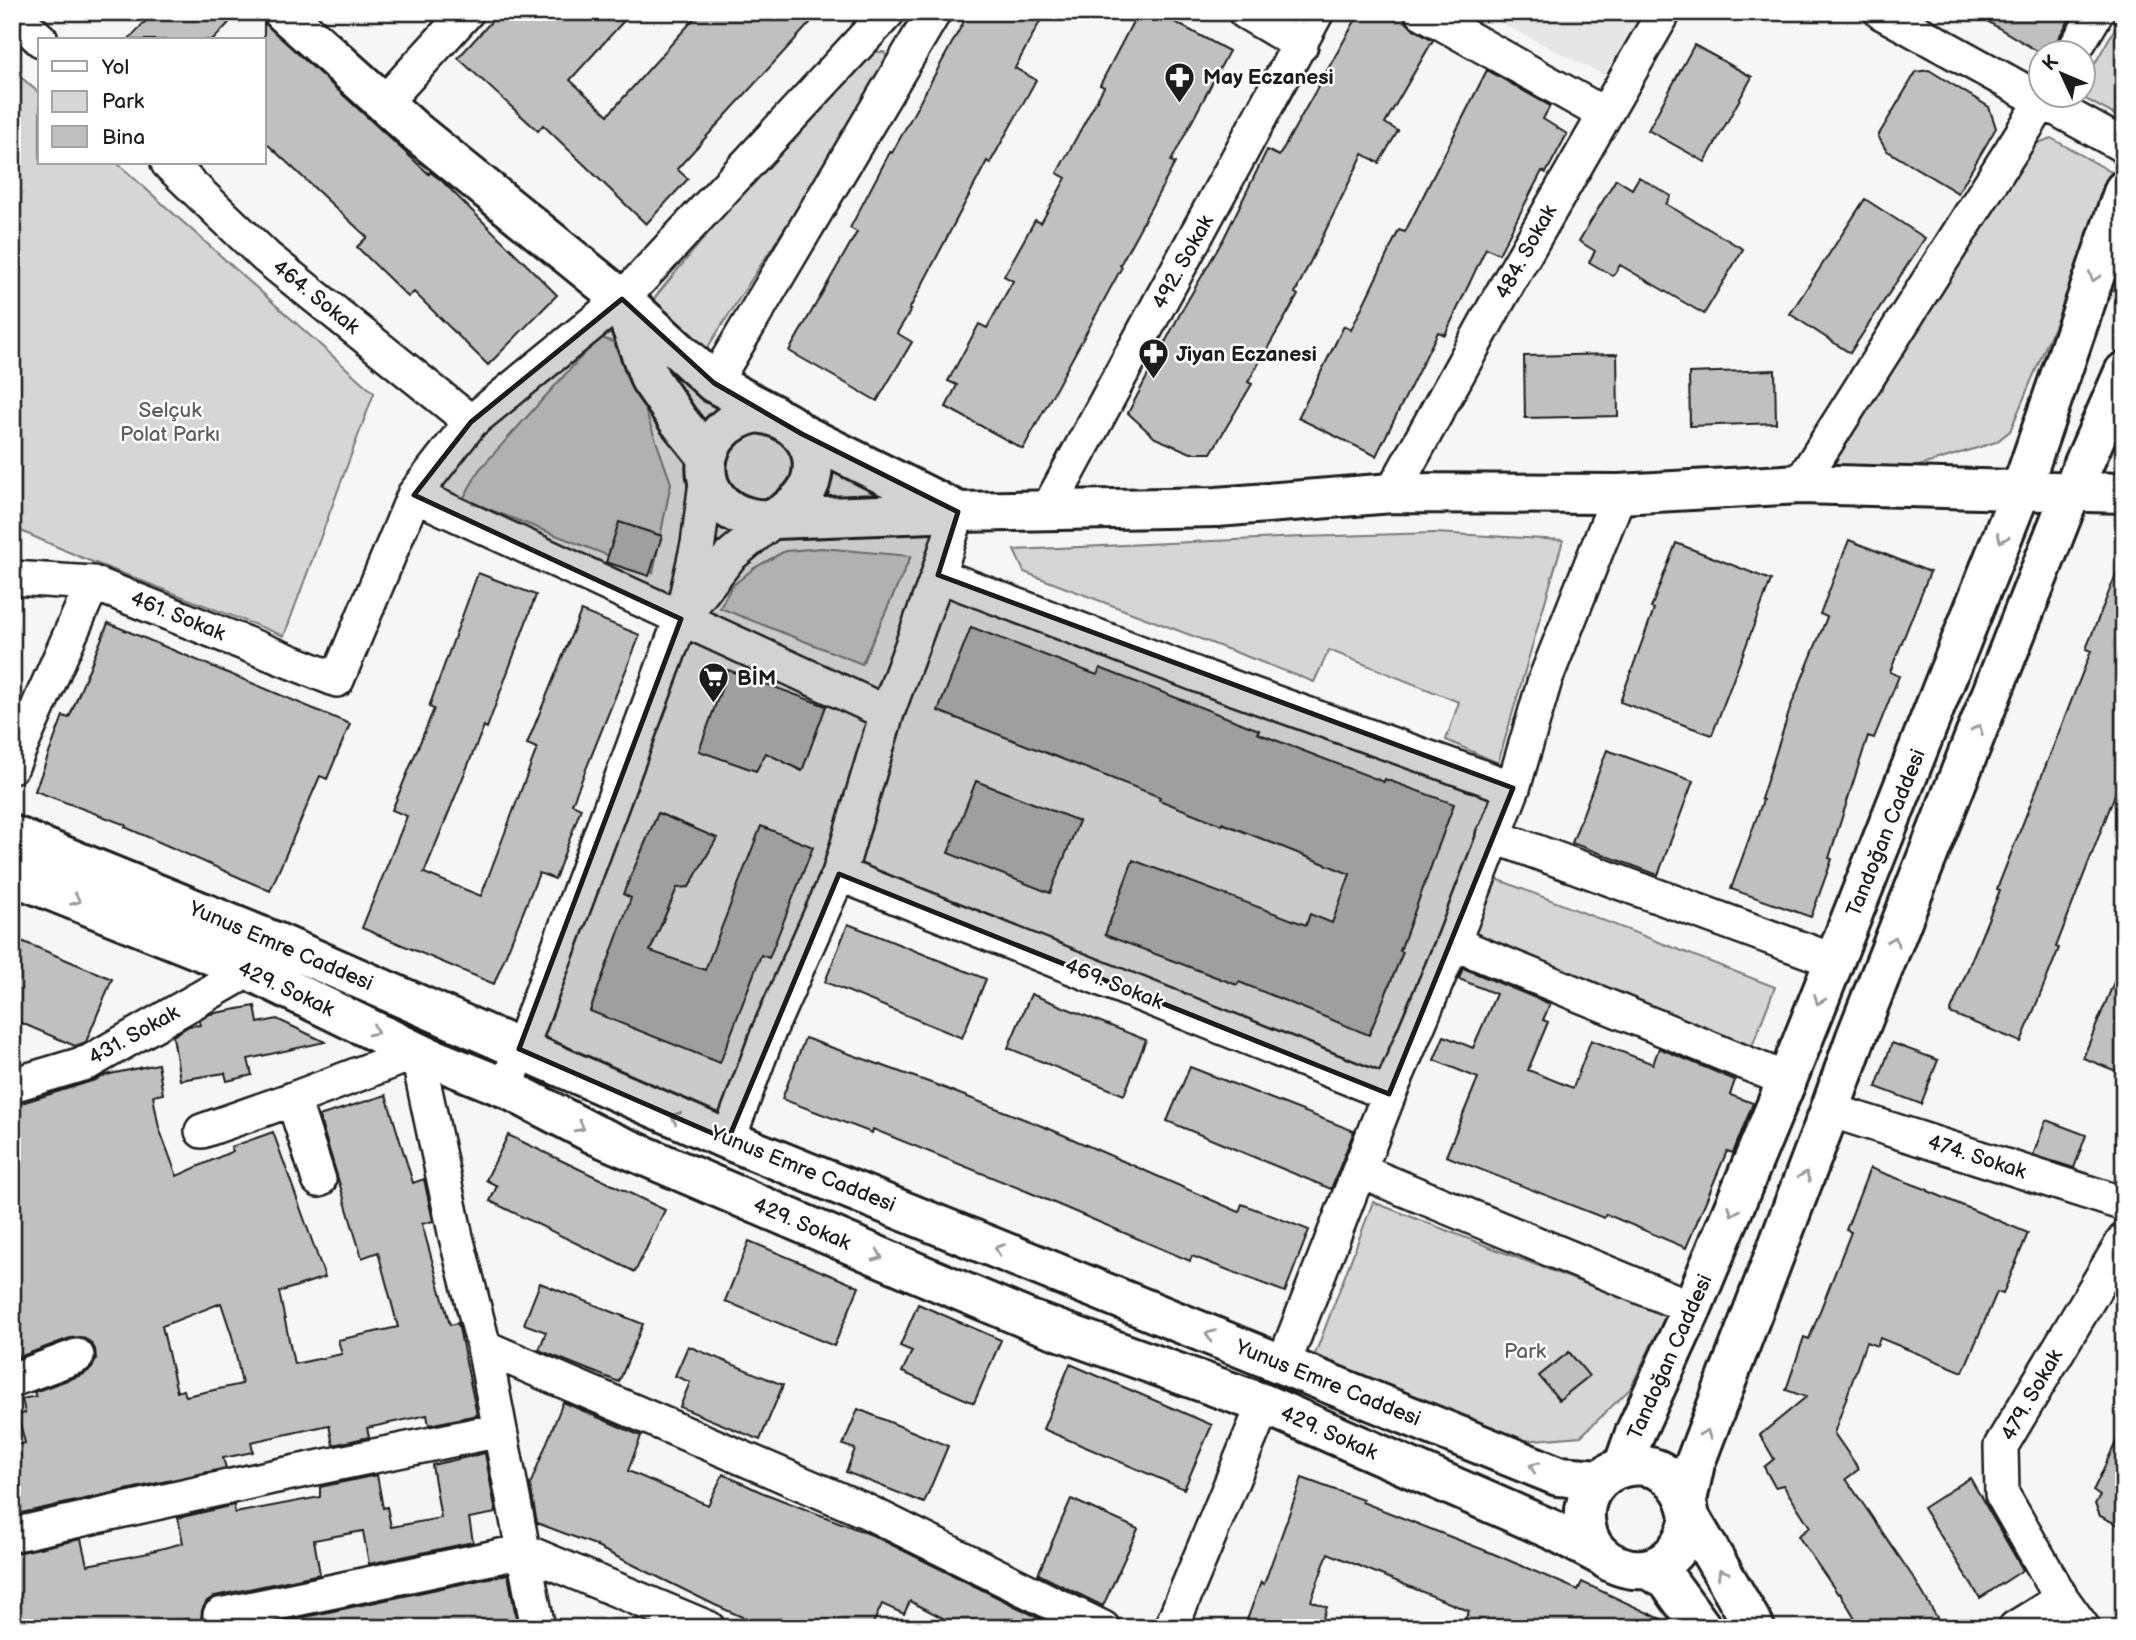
<svg xmlns="http://www.w3.org/2000/svg" width="2136" height="1640" font-family="'Balsamiq Sans',sans-serif">
  <style>
    .built { fill: #e6e6e6 }
    .green { fill: #d6d6d6; stroke: #797979; stroke-width: 2 }
    .building { fill: #c0c0c0; stroke: #1c1c1c; stroke-width: 2; fill-rule: evenodd }
    .lines { fill: none; stroke-linecap: round; stroke-linejoin: round }
    .street-casing { stroke: #1c1c1c; stroke-width: 38 }
    .secondary-casing { stroke: #1c1c1c; stroke-width: 44 }
    .street { stroke: #fff; stroke-width: 33 }
    .secondary { stroke: #fff; stroke-width: 38 }
    .oneway { stroke: #999 }
    .marked { fill: #1c1c1c; fill-opacity: 0.2; stroke: #1c1c1c; stroke-width: 5; stroke-linejoin: round }
    .labels { text-anchor: middle; dominant-baseline: central; stroke-width: 5; stroke-linejoin: round; paint-order: stroke }
    .poi-label { font-size: 21px; font-weight: bold; fill: #1c1c1c; stroke: #fff; text-anchor: start }
    .street-label { font-size: 21px; fill: #1c1c1c; stroke: #fff }
    .park-label { font-size: 21px; fill: #5d5d5d; stroke: #fff }
  </style>
  <rect width="100%" height="100%" fill="#f6f6f6"/>
  <filter id="ink" filterUnits="userSpaceOnUse"><feTurbulence type="fractalNoise" baseFrequency=".0143" numOctaves="2"/><feDisplacementMap in="SourceGraphic" scale="14" xChannelSelector="R" yChannelSelector="G"/><feConvolveMatrix kernelMatrix="1 2 1 2 8 2 1 2 1" color-interpolation-filters="sRGB"/></filter>
  <g filter="url(#ink)">
    <path class="built" d="M1479 12H1646L1604 75Z"/>
    <path class="green" d="M2124 12V120L2078 95 2084 94V83Z
      M858 52H884L891 63 706 350 651 302Z
      M12 69 40 94V163H117L374 393 284 636 80 557 12 527Z
      M2051 138 2113 173 2115 182 2010 431 1996 442 1909 469 1830 464 2035 144Z
      M599 337 622 345 671 483 653 573 463 499 479 470Z
      M1435 533 1563 540 1498 763 1446 740 1459 702 1329 650 1314 682 1024 572 1014 550 1302 537Z
      M822 548 911 556 862 664 720 608 731 587 754 568 785 551Z
      M1494 878 1775 987 1749 1054 1468 945Z
      M1373 1202 1666 1315 1630 1389 1581 1436 1523 1441 1314 1357Z"/>
    <path class="building" d="M154 12H239L213 40H128Z
      M500 12H632L570 80 608 115 700 12H820L677 169 688 179 646 224 543 125 538 131 458 58Z
      M969 12H1045L1015 68 1036 80 990 163 987 161 909 310H911L897 333 912 342 877 401 789 351 857 232 850 228 890 152 892 153Z
      M1138 12H1156L1229 51 1171 161 1175 163 1120 265 1122 267 1023 449 946 407 957 385 948 381 979 324 987 328 1013 281 1004 276 1035 220 1041 223 1066 178 1057 173 1104 87 1100 85Z
      M1360 12H1403L1405 21 1412 28 1433 40 1385 123 1398 131 1379 163 1363 154 1295 293 1298 295 1248 382 1252 384 1211 453H1191L1155 438 1128 413 1181 312 1224 238 1267 150 1279 156Z
      M1972 12H2074L2056 42 2053 52H2039Z
      M264 22 429 174 430 172 441 180 557 295 488 365 414 292 408 297 357 247 367 237 264 141Z
      M1694 45 1752 77 1705 162 1648 130Z
      M1487 70 1550 106 1543 119 1567 134 1546 173 1542 171 1499 254 1486 248 1445 335 1438 332 1376 456 1298 418 1344 326 1351 330 1399 230 1405 232Z
      M1929 70 1989 107 1996 128 1958 193 1886 150 1878 136 1916 72Z
      M1639 177 1671 196 1666 204 1743 249 1704 314 1620 265 1613 276 1589 262 1595 251 1579 241 1616 179 1632 189Z
      M1865 199 1925 238 1850 353 1790 314Z
      M1617 354 1618 416 1525 418 1524 356Z
      M1775 370 1776 423 1690 426 1689 373Z
      M619 522 662 536 649 576 606 562Z
      M1849 540 1930 572 1890 672 1899 676 1874 738 1868 736 1829 858 1832 859 1811 917 1731 889 1763 800 1761 799 1791 706 1827 617 1820 614Z
      M1676 543 1771 580 1712 735 1620 702 1654 609 1651 608Z
      M2123 557 2124 771 2056 947 2059 948 2021 1042 1950 1013 2000 890 1997 889 2091 651 2086 649Z
      M478 573 536 595 487 728 484 726 424 873 481 896 537 748 527 744 581 611 640 635 572 804 581 808 555 879 539 873 494 984 362 928 407 816 392 810 434 709 429 707Z
      M108 623 350 724 327 779 320 776 270 891 125 827 126 825 35 791 63 716 69 718Z
      M971 627 1097 675 1100 668 1259 730 1257 733 1384 782 1385 779 1454 804 1400 951 1403 952 1369 1035 1239 982 1237 985 1105 935 1133 860 1306 925 1310 914 1332 923 1350 874 1222 823V825L1159 800 1160 797 938 711Z
      M728 670 826 706 802 771 766 753 756 771 699 751Z
      M1607 750 1693 781 1658 875 1572 843Z
      M976 781 1079 821 1050 893 948 853Z
      M658 813 717 838 689 887 677 888 650 951 705 970 761 826 813 847 769 958 761 955 720 1063 590 1011 631 898 623 894Z
      M848 924 986 979 962 1038 825 982Z
      M12 937 112 979 86 1042 75 1046 12 1019Z
      M2123 960H2124V1074L2083 1058Z
      M1463 968 1550 1004 1543 1020 1548 1022 1528 1070 1573 1088 1591 1040 1653 1064 1659 1048 1735 1080 1730 1095 1753 1103 1733 1153 1727 1151 1686 1248 1606 1214 1604 1218 1446 1156 1478 1078 1434 1060 1444 1036 1473 1048 1496 994 1459 979Z
      M1031 994 1146 1040 1124 1095 1008 1048Z
      M255 1006 258 1023 277 1019 325 1042 248 1059 252 1075 227 1081 225 1073 180 1080 173 1036 189 1026 200 1025 199 1021 210 1014Z
      M805 1038 934 1084 1052 1130 1239 1212 1242 1204 1309 1230 1285 1292 1192 1256 1190 1261 1026 1191 873 1129 872 1133 782 1099Z
      M1892 1043 1938 1060 1921 1104 1876 1087Z
      M158 1064 163 1094 153 1096 159 1128 177 1176 233 1151 231 1147 273 1132 325 1277 279 1292 294 1364 342 1354 338 1340 398 1327 378 1252 362 1258 319 1116 386 1095 413 1183 424 1179 433 1221 422 1224 450 1325 458 1323 477 1415 429 1425 427 1415 367 1428 369 1437 333 1445 329 1425 251 1442 253 1452 223 1458 226 1468 12 1515V1446L25 1443 18 1415 25 1413 22 1399 36 1396 34 1392 84 1374 92 1368 96 1359 95 1349 89 1341 81 1337 70 1338 19 1357 12 1341V1106L95 1080 106 1075ZM221 1303 232 1336 242 1384 186 1396 183 1390 177 1392 162 1326Z
      M1190 1067 1354 1131 1331 1189 1167 1121Z
      M2046 1120 2086 1135 2074 1168 2033 1155Z
      M508 1135 665 1210 635 1272 490 1201 497 1186 486 1180Z
      M1870 1168 1928 1190V1191L2028 1233 2003 1294 1997 1292 1963 1372 1880 1338 1877 1346 1866 1342 1834 1433 1859 1469 1846 1479 1915 1580 1943 1628H1861L1840 1593 1838 1594 1798 1536 1810 1527 1783 1485 1775 1487 1764 1467 1774 1459 1760 1435 1806 1397 1786 1390 1804 1337 1809 1339 1851 1232 1846 1230Z
      M749 1241 859 1287 834 1346 725 1301Z
      M540 1283 643 1324 619 1382 539 1350 546 1332 524 1324Z
      M918 1304 1001 1340 974 1403 902 1372 912 1351 900 1346Z
      M688 1346 783 1385 760 1440 680 1407 690 1382 675 1376Z
      M1569 1352 1589 1376 1559 1400 1539 1376Z
      M1070 1364 1212 1425 1184 1489 1043 1429Z
      M563 1402 641 1436 628 1471 708 1505 723 1474 761 1492 872 1535 1059 1628H962L910 1601 904 1614 882 1604 871 1628H767L715 1605 595 1546H598L537 1523 530 1485Z
      M858 1409 948 1446 924 1503 846 1472 855 1449 843 1445Z
      M2124 1425V1528L2100 1516 2095 1504 2100 1496 2093 1491Z
      M485 1453 496 1513 469 1518 473 1542 369 1564 363 1531 314 1540 320 1574 215 1596 207 1601 202 1610 201 1620 206 1628H189L187 1619 148 1628H12V1554L81 1539 87 1565 149 1553 148 1552 183 1543 178 1518 234 1505 235 1513 320 1497V1487L377 1475 383 1508 387 1507 391 1527 441 1518 432 1465Z
      M1302 1478 1363 1500 1362 1502 1494 1554 1578 1590 1582 1582 1672 1624 1675 1628H1461L1469 1611 1328 1553 1311 1601 1327 1607 1319 1628H1244L1261 1582 1264 1584Z
      M1970 1478 2023 1570 1980 1598 1923 1508Z
      M1071 1499 1138 1529 1103 1606 1038 1574Z
      M508 1574 518 1628H253Z"/>
    <g class="lines">
      <defs>
        <path id="street" d="M1245 12 1301 45
          M1422 12 1604 114
          M1881 12 2124 146
          M12 13 41 40
          M2073 52 2097 12
          M384 103 467 12
          M168 163 266 257 471 422
          M714 383 934 12
          M1800 484 2047 94
          M1392 493 1499 299 1664 12
          M414 495 887 713 839 874 769 1031 728 1140
          M1047 511 1317 12
          M938 575 1198 675 1513 788
          M12 578 93 583 337 680 414 495 471 422 622 299 888 12
          M687 611 730 556 775 519
          M887 713 938 575 958 512
          M12 766 93 583
          M1493 836 1835 961
          M839 874 1389 1094
          M1453 943 1787 1080
          M12 1085 89 1062 249 970
          M506 1088 681 619 698 544 707 474
          M293 1099 319 1180
          M1830 1110 2124 1204
          M202 1131 293 1099 417 1052 456 1237 484 1347 538 1628
          M1360 1171 1692 1308
          M484 1347 866 1511 1103 1628
          M1283 1365 1389 1094 1453 943 1513 788 1545 680 1619 494
          M12 1380 77 1356
          M12 1535 272 1477 500 1430
          M220 1615 524 1551 708 1628
          M1171 1628 1264 1404
          M2015 1628 2062 1599
          M2083 1628 2062 1599 2002 1494 2001 1446 2124 1240"/>
        <path id="secondary" d="M283 12 415 131 622 299 714 383 774 415
          M623 304 650 379 678 420 707 456
          M757 413C793 417 822 444 810 483 805 496 796 503 786 511 774 519 766 521 751 518 689 505 692 426 757 413Z
          M802 434 957 511
          M775 519 958 512 1217 507 1392 493 1619 494 1800 484 2124 493
          M12 835 273 941 728 1140 1558 1476 1601 1479
          M12 875 249 970 417 1052 506 1088 596 1135 913 1271 1030 1320 1264 1404 1555 1531 1600 1555
          M1623 1467 1635 1433 1692 1308 1787 1080 2021 490 2124 190
          M1687 1500 1695 1463 1830 1110 1856 1037 2071 493 2124 372
          M1690 1517C1683 1554 1656 1580 1617 1565 1604 1560 1592 1548 1588 1535 1565 1461 1677 1433 1690 1517L1755 1628
          M1647 1569 1667 1580 1702 1628"/>
      </defs>
      <use href="#street" class="street-casing"/>
      <use href="#secondary" class="secondary-casing"/>
      <use href="#street" class="street"/>
      <use href="#secondary" class="secondary"/>
    </g>
    <defs><path id="oneway-chevron" d="M-2-3.5L2.5 0L-2 3.5" fill="none" stroke-width="1.6" stroke-linecap="round" stroke-linejoin="round" transform="scale(1.75)"/></defs>
    <g class="oneway">
      <use href="#oneway-chevron" transform="translate(2094 277) rotate(109)"/>
      <use href="#oneway-chevron" transform="translate(2002 538) rotate(112)"/>
      <use href="#oneway-chevron" transform="translate(1978 729) rotate(-68)"/>
      <use href="#oneway-chevron" transform="translate(76 900) rotate(22)"/>
      <use href="#oneway-chevron" transform="translate(1894 941) rotate(-68)"/>
      <use href="#oneway-chevron" transform="translate(1819 1000) rotate(112)"/>
      <use href="#oneway-chevron" transform="translate(374 1031) rotate(26)"/>
      <use href="#oneway-chevron" transform="translate(675 1117) rotate(-156)"/>
      <use href="#oneway-chevron" transform="translate(580 1127) rotate(28)"/>
      <use href="#oneway-chevron" transform="translate(1805 1176) rotate(-69)"/>
      <use href="#oneway-chevron" transform="translate(1733 1211) rotate(113)"/>
      <use href="#oneway-chevron" transform="translate(999 1249) rotate(-158)"/>
      <use href="#oneway-chevron" transform="translate(878 1256) rotate(23)"/>
      <use href="#oneway-chevron" transform="translate(1210 1335) rotate(-158)"/>
      <use href="#oneway-chevron" transform="translate(1706 1434) rotate(-69)"/>
      <use href="#oneway-chevron" transform="translate(1534 1467) rotate(-158)"/>
      <use href="#oneway-chevron" transform="translate(1722 1573) rotate(-120)"/>
    </g>
  </g>
  <path class="marked" d="M622 299 714 383 802 434 958 512 938 575 1513 788 1389 1094 839 874 728 1140 519 1049 681 619 414 495 471 422Z"/>
  <defs>
    <symbol id="pharmacy-pin" viewBox="-11 -11 22 30"><path d="M0 17L-7.5 6A9.5 9.5 0 1 1 7.5 6Z" fill="#1c1c1c" stroke="#fff"/><path d="M-2-6h4v4h4v4h-4v4h-4v-4h-4v-4h4Z" fill="#fff"/></symbol>
    <symbol id="supermarket-pin" viewBox="-11 -11 22 30"><path d="M0 17L-7.5 6A9.5 9.5 0 1 1 7.5 6Z" fill="#1c1c1c" stroke="#fff"/><path d="M-6-5.5h2.5l.6 2H6L4.5 2H-2.5L-4.4-4H-6ZM-1.5 3.2a1.3 1.3 0 1 0 .1 0ZM3 3.2a1.3 1.3 0 1 0 .1 0Z" fill="#fff"/></symbol>
  </defs>
  <g fill-rule="evenodd">
    <use href="#pharmacy-pin" x="1162" y="60" width="35" height="47"/>
    <use href="#pharmacy-pin" x="1136" y="336" width="35" height="47"/>
    <use href="#supermarket-pin" x="696" y="660" width="35" height="47"/>
  </g>
  <g class="labels">
    <g class="poi-label">
      <text x="1203" y="77">May Eczanesi</text>
      <text x="1176" y="354">Jiyan Eczanesi</text>
      <text x="737" y="678">BİM</text>
    </g>
    <g class="street-label">
      <text transform="translate(1526 252) rotate(-61)">484. Sokak</text>
      <text transform="translate(1183 262) rotate(-61)">492. Sokak</text>
      <text transform="translate(316 297) rotate(39)">464. Sokak</text>
      <text transform="translate(178 616) rotate(22)">461. Sokak</text>
      <text transform="translate(1886 833) rotate(-68)">Tandoğan Caddesi</text>
      <text transform="translate(281 946) rotate(23)">Yunus Emre Caddesi</text>
      <text transform="translate(1114 984) rotate(22)">469. Sokak</text>
      <text transform="translate(286 989) rotate(25)">429. Sokak</text>
      <text transform="translate(134 1035) rotate(-29)">431. Sokak</text>
      <text transform="translate(1977 1157) rotate(18)">474. Sokak</text>
      <text transform="translate(803 1169) rotate(22)">Yunus Emre Caddesi</text>
      <text transform="translate(802 1224) rotate(23)">429. Sokak</text>
      <text transform="translate(1670 1357) rotate(-66)">Tandoğan Caddesi</text>
      <text transform="translate(1328 1383) rotate(22)">Yunus Emre Caddesi</text>
      <text transform="translate(2032 1395) rotate(-60)">479. Sokak</text>
      <text transform="translate(1329 1433) rotate(24)">429. Sokak</text>
    </g>
    <g class="park-label">
      <text x="170" y="410">Selçuk<tspan x="170" dy="24">Polat Parkı</tspan></text>
      <text x="1525" y="1351">Park</text>
    </g>
  </g>
  <rect width="2136" height="1640" fill="none" stroke="#fff" stroke-width="42"/>
  <rect x="21" y="21" width="2094" height="1598" fill="none" stroke="#1c1c1c" stroke-width="2.5" filter="url(#ink)"/>
  <rect x="38" y="38" width="228" height="126" fill="#ffffff" stroke="#a4a4a4" stroke-width="2"/>
  <rect x="52" y="61" width="35" height="10" fill="#ffffff" stroke="#a4a4a4" stroke-width="2"/>
  <text x="102" y="74" font-size="21" fill="#1c1c1c">Yol</text>
  <rect x="52" y="91" width="35" height="21" fill="#d6d6d6" stroke="#a4a4a4" stroke-width="2"/>
  <text x="102" y="108" font-size="21" fill="#1c1c1c">Park</text>
  <rect x="52" y="126" width="35" height="21" fill="#c0c0c0" stroke="#a4a4a4" stroke-width="2"/>
  <text x="102" y="144" font-size="21" fill="#1c1c1c">Bina</text>
  <g transform="translate(2062 74) rotate(314)"><circle r="33" fill="#ffffff" stroke="#a4a4a4" stroke-width="2"/>
  <path d="M0-5L12 26L0 18L-12 26Z" fill="#1c1c1c"/>
  <text y="-10" font-size="19" font-weight="bold" text-anchor="middle" fill="#1c1c1c">K</text>
  </g>
</svg>
